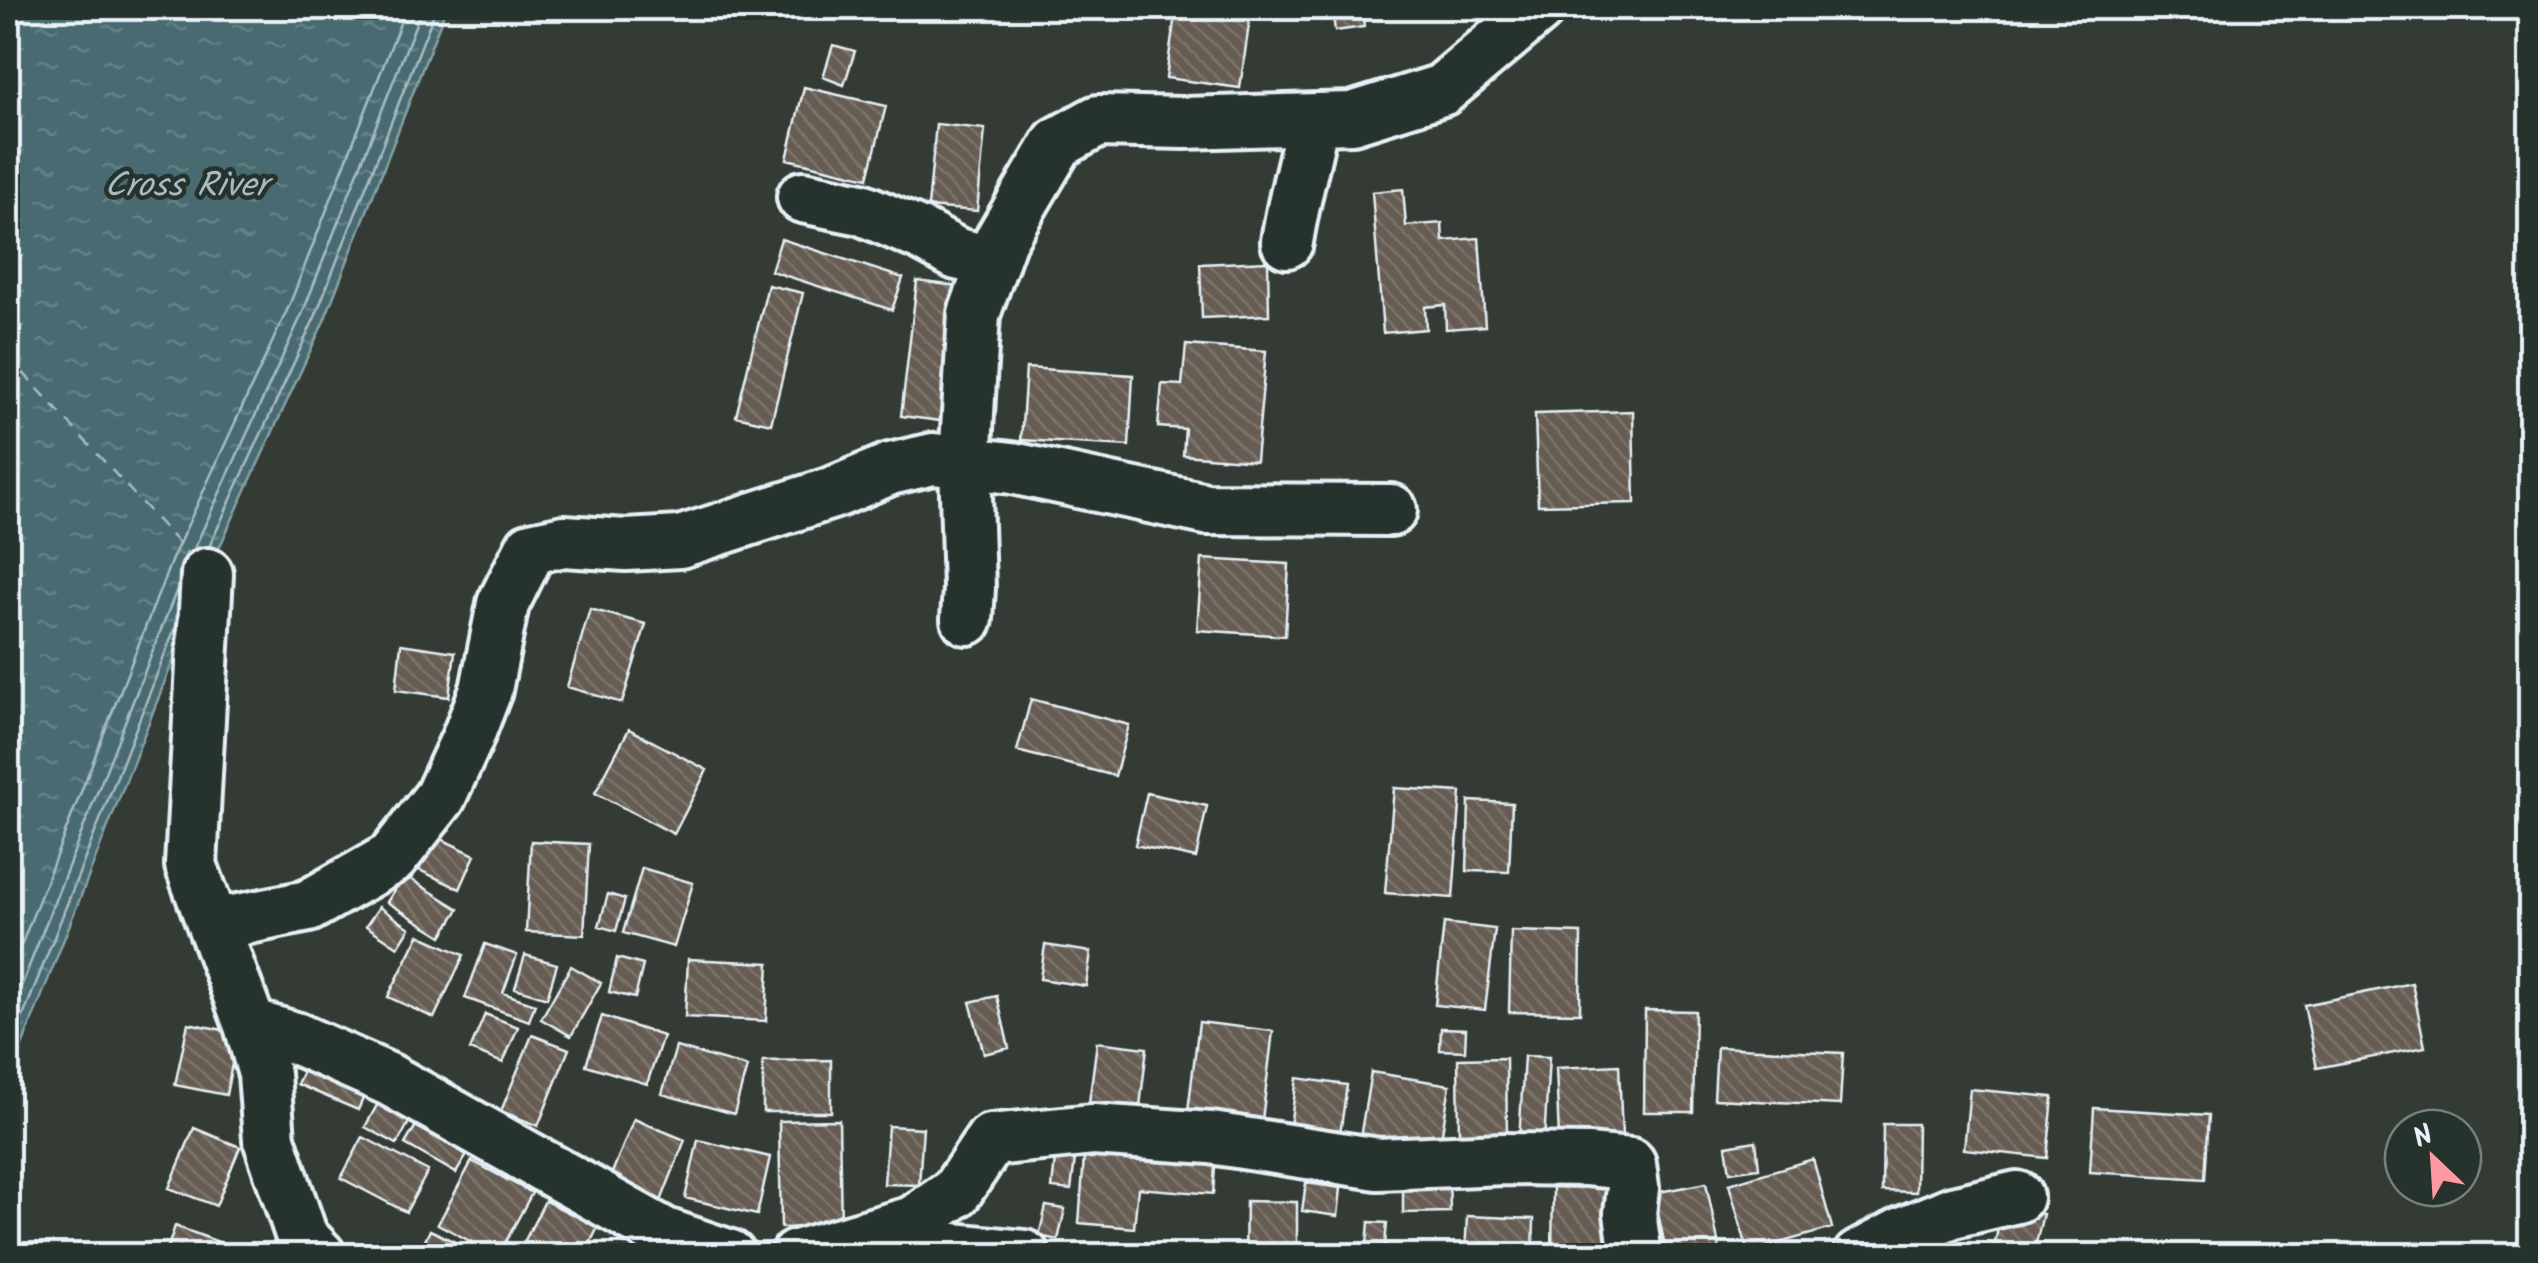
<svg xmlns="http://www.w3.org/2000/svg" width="2538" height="1263" font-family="Kalam,sans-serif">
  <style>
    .water { fill: url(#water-ripples); stroke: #89a1a7; stroke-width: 2.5 }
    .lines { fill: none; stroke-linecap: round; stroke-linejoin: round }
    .shore { stroke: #a9bbc2; stroke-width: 2.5 }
    .ferry { stroke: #a9bbc2; stroke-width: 2.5; stroke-dasharray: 12 10; stroke-linecap: butt }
    .building { fill: url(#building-back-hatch); stroke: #e8f1f8; stroke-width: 2.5 }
    .minor-casing { stroke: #e8f1f8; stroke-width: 58 }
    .minor { stroke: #26332d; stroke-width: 50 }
    .labels { text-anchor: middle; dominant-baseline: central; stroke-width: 9; stroke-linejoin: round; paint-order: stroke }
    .water-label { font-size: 35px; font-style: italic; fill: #a9bbc2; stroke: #26332d }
  </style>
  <defs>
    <pattern id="water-ripples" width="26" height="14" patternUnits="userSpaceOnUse" patternTransform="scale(2.5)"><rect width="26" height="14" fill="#4a6b71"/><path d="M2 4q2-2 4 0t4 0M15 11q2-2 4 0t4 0" fill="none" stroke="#648186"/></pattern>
    <pattern id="building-back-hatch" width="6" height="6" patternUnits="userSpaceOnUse" patternTransform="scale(2.5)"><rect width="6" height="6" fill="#665c52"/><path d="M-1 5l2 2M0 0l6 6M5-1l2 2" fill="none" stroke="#7c746c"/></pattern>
  </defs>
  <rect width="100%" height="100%" fill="#333b34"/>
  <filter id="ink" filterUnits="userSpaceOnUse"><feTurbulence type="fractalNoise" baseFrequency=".01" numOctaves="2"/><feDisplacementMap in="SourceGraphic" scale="20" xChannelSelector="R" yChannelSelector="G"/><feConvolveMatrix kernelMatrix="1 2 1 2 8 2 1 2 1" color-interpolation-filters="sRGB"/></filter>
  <g filter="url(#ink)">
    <path class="water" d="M8 8H446L324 321 207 574 8 1082Z"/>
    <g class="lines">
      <path class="shore" d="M209 547 315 317 436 8
        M193 551 303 312 422 8
        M8 979 172 559 289 306 406 8
        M8 1020 179 584
        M8 1055 177 623"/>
      <path class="ferry" d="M8 356 192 558"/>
    </g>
    <path class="building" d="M1176 8 1251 10 1240 88 1166 78Z
      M1332 8H1362L1364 27 1335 31Z
      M833 45 855 51 844 85 823 77Z
      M804 87 886 106 868 178 787 159Z
      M936 124 985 129 977 211 928 207Z
      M1403 189 1406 226 1442 223 1443 241 1479 238 1485 326 1446 329 1445 305 1425 307 1426 329 1383 333 1372 192Z
      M781 239 903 278 892 310 771 271Z
      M1268 261 1269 315 1202 318 1200 264Z
      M917 281 957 286 941 421 901 416Z
      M768 285 803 293 771 424 736 416Z
      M1186 345 1266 351 1256 461 1183 455 1185 429 1158 427 1162 384 1182 385Z
      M1026 368 1133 375 1129 446 1021 440Z
      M1633 411 1635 503 1538 505 1535 414Z
      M1202 559 1289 564 1285 636 1197 630Z
      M590 609 646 624 622 703 567 687Z
      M401 644 455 652 449 697 396 690Z
      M1031 699 1129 725 1115 776 1017 751Z
      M629 729 707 770 674 834 595 793Z
      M1394 788 1461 792 1453 898 1385 893Z
      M1147 793 1207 806 1196 858 1135 845Z
      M1469 801 1512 803 1509 872 1467 871Z
      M435 836 475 855 460 889 419 870Z
      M531 841 589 844 584 935 526 932Z
      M642 868 693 883 674 947 623 933Z
      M404 875 459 909 442 936 387 902Z
      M608 894 625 899 616 931 599 926Z
      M379 907 410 928 398 947 366 926Z
      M1444 923 1495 929 1485 1010 1435 1005Z
      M1511 931 1581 933 1580 1013 1509 1012Z
      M419 935 464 955 434 1018 388 997Z
      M485 944 517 955 503 993 535 1004 529 1021 465 998Z
      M1045 945 1091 952 1086 986 1040 979Z
      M525 955 557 964 547 998 515 988Z
      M617 958 643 965 635 998 609 992Z
      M688 959 769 963 766 1021 685 1017Z
      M571 966 601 983 571 1036 541 1019Z
      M2412 983 2425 1047 2317 1068 2304 1005Z
      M997 996 1009 1048 984 1054 970 1002Z
      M1645 1010 1695 1011 1693 1112H1644Z
      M485 1014 518 1027 503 1063 470 1050Z
      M602 1016 663 1036 647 1084 586 1065Z
      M1199 1022 1273 1031 1262 1120 1188 1111Z
      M188 1023 238 1033 226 1095 175 1085Z
      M1441 1028 1466 1029 1465 1051 1440 1050Z
      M532 1035 569 1049 538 1126 501 1111Z
      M1097 1042 1147 1048 1138 1123 1087 1118Z
      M676 1047 747 1067 734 1114 662 1094Z
      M1717 1047 1843 1053 1840 1105 1714 1099Z
      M312 1052 372 1078 358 1110 297 1084Z
      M1524 1056 1549 1057 1544 1143 1519 1142Z
      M1506 1058 1507 1139H1459L1458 1059Z
      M831 1060V1112H763V1061Z
      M1619 1065 1622 1136 1559 1138 1556 1068Z
      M1371 1072 1450 1085 1439 1151 1360 1138Z
      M1297 1078 1347 1085 1340 1134 1290 1126Z
      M1970 1089 2053 1097 2047 1158 1964 1149Z
      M381 1098 413 1115 397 1144 365 1127Z
      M2094 1108 2209 1115 2205 1179 2090 1172Z
      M421 1117 472 1147 456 1173 405 1144Z
      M634 1119 685 1140 661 1201 609 1180Z
      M839 1120 841 1226 781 1228 779 1121Z
      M1883 1124H1917L1916 1192 1882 1191Z
      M888 1126 923 1128 919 1185 884 1184Z
      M194 1128 240 1147 216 1206 169 1188Z
      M363 1137 428 1171 406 1212 341 1178Z
      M698 1140 770 1157 757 1215 685 1198Z
      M1756 1141 1759 1168 1730 1172 1726 1146Z
      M1085 1144 1216 1153 1213 1194 1138 1188 1134 1228 1079 1223Z
      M1056 1149 1076 1151 1071 1190 1052 1188Z
      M1813 1159 1832 1228 1748 1252 1729 1184Z
      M472 1161 532 1193 498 1256 438 1224Z
      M1403 1171H1449L1450 1212 1403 1213Z
      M1306 1183 1341 1188 1338 1216 1302 1211Z
      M1706 1183 1721 1256H1667L1654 1193Z
      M1553 1186 1617 1187 1616 1256H1552Z
      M545 1201 598 1227 584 1256 518 1254Z
      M1246 1201 1297 1202V1256H1245Z
      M1046 1206 1065 1209 1058 1240 1039 1236Z
      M2003 1206 2043 1214 2033 1256H1992Z
      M1467 1216 1534 1219 1533 1256H1465Z
      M1369 1222 1387 1223 1384 1256H1366Z
      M175 1226 235 1248 232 1256H165Z
      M430 1230 474 1251 472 1256H418Z
      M1311 1249 1328 1250V1256H1310Z"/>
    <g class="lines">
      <defs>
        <path id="minor" d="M803 197 861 209 922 235 957 254 993 262
          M1287 242C1293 201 1305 161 1313 120
          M207 574 191 865 250 1025 264 1074 269 1139 302 1237 320 1256
          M967 619 969 588 965 463 974 314 1001 239 1058 143 1098 121 1184 123 1352 118 1442 90 1539 8
          M214 925 308 906 392 858 440 797 467 739 486 690 503 604 531 548 564 541 626 545 680 542 835 492 890 469 933 459 1012 468 1206 509 1391 510
          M250 1025 295 1038 388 1079 665 1234 730 1256
          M913 1222 933 1247 1024 1256
          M796 1256 913 1222 956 1192 991 1140 1093 1130 1211 1138 1378 1164 1504 1159 1587 1160 1630 1164 1633 1188 1630 1213 1636 1256
          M1859 1256 1902 1233 1953 1212 2017 1197"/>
      </defs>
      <use href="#minor" class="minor-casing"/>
      <use href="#minor" class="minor"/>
    </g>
  </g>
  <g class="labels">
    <g class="water-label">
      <text x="186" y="187">Cross River</text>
    </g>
  </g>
  <rect width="2538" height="1263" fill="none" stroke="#26332d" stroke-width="40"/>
  <rect x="20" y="20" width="2498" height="1223" fill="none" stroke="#e8f1f8" stroke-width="4" filter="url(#ink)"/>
  <g transform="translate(2433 1158) rotate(335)"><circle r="48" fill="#26332d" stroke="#747f7e" stroke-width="2.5"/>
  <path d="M0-8L18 38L0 25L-18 38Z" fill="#ff9aa2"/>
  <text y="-15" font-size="28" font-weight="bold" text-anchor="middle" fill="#e8f1f8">N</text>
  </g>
</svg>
